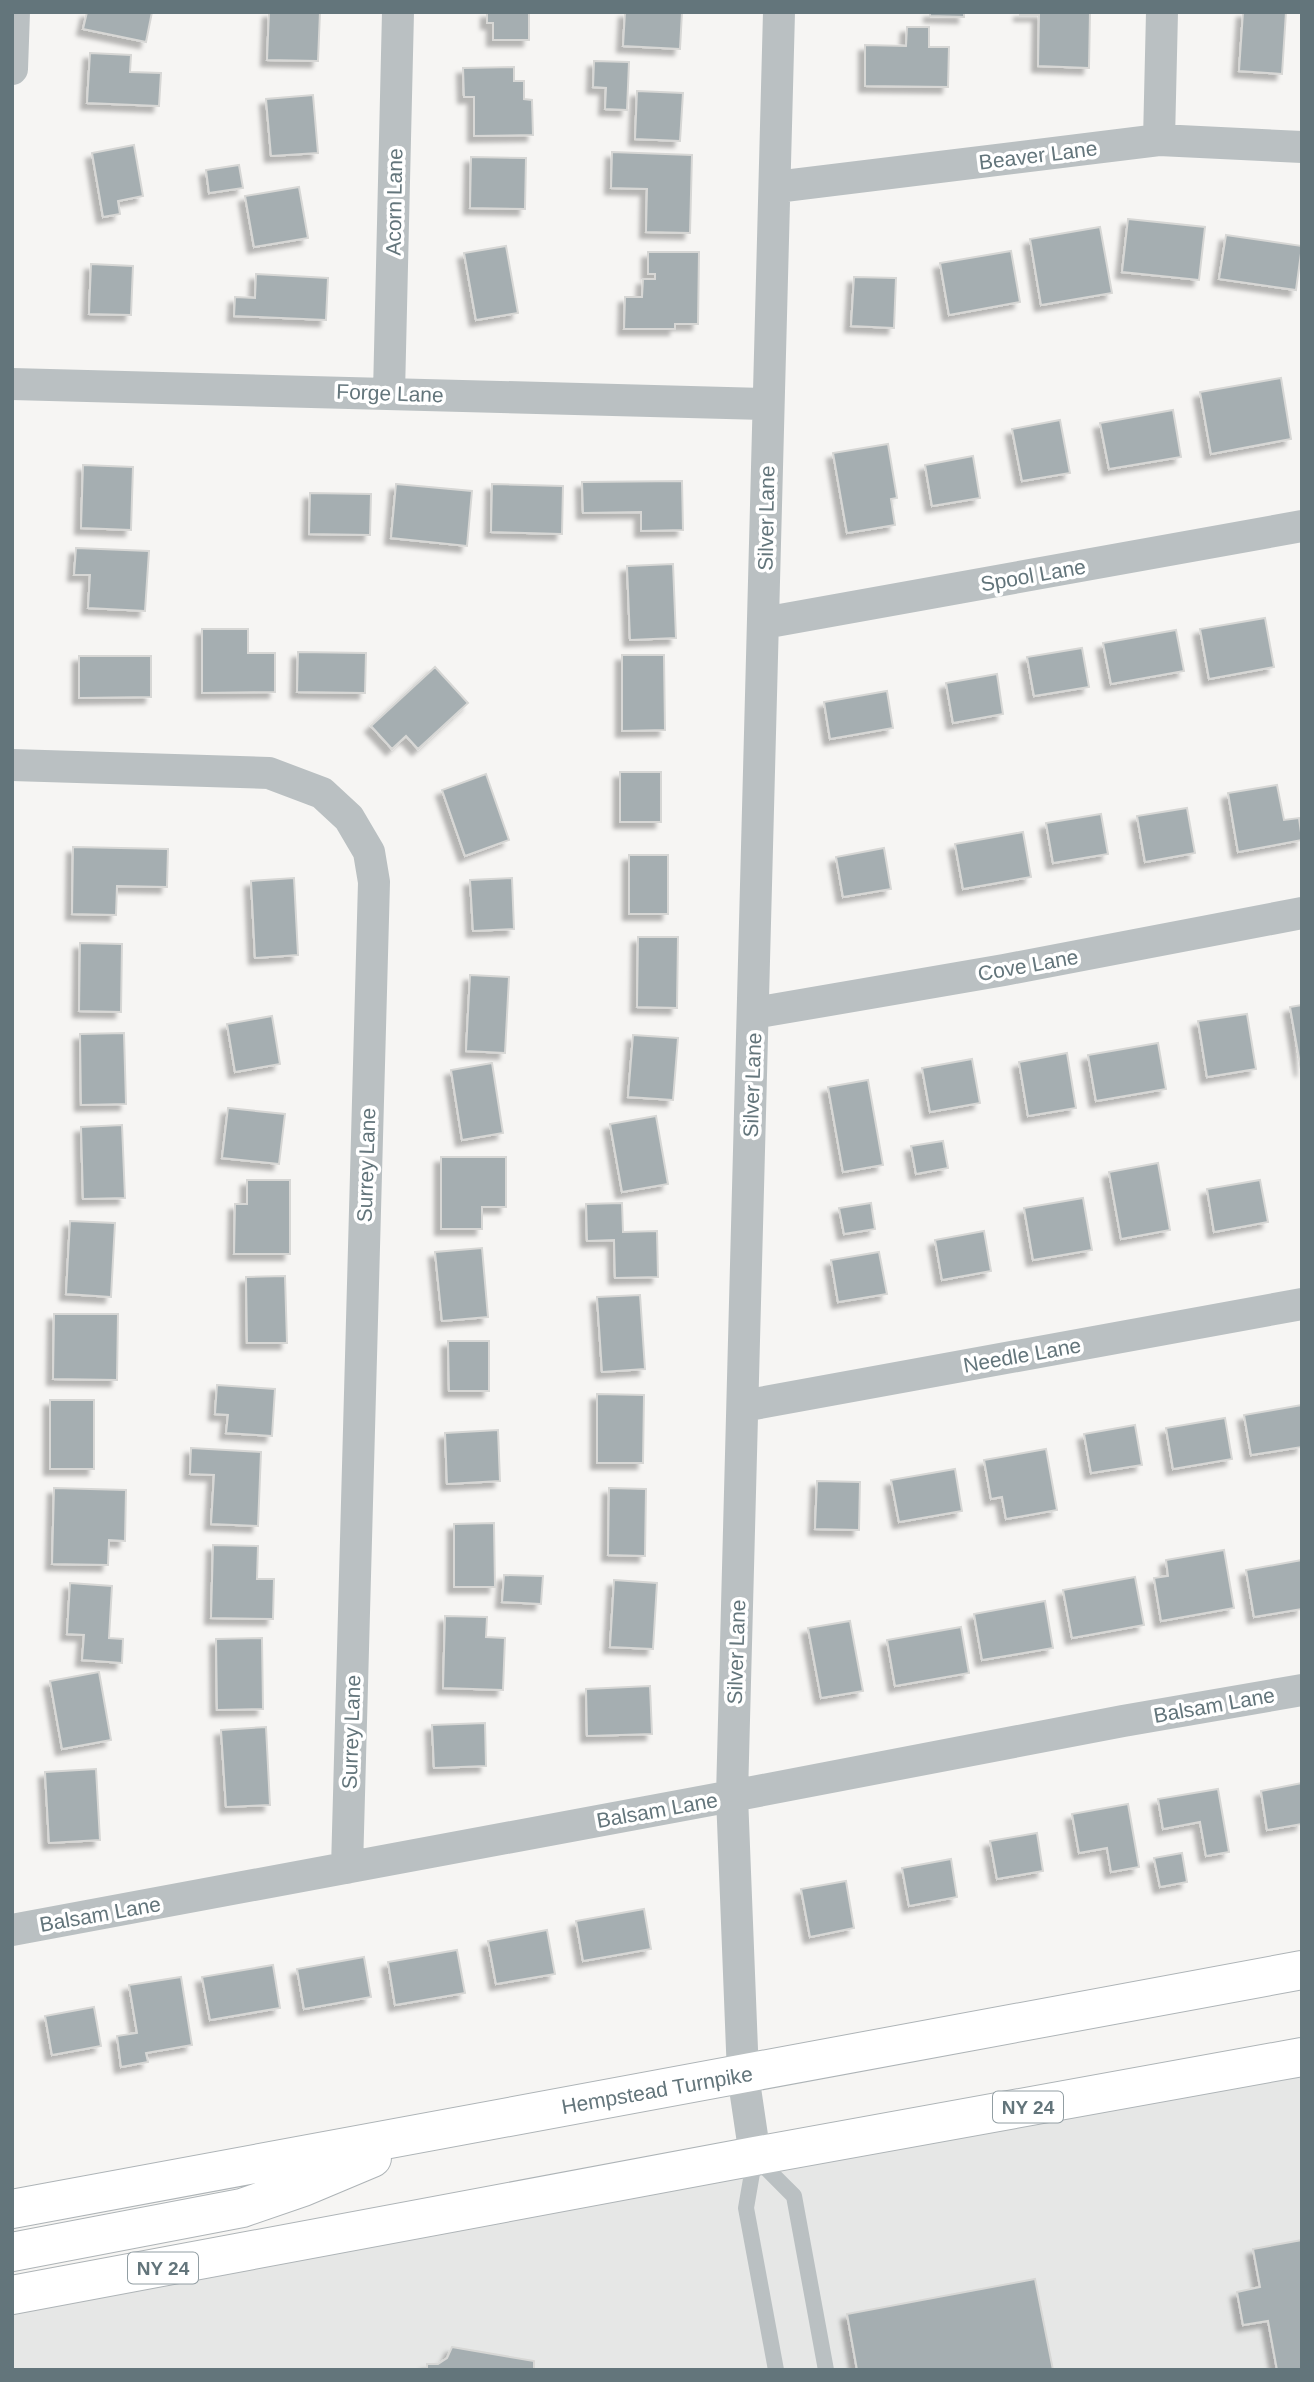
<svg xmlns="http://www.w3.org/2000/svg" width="1314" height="2382" font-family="Arial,sans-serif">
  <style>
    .built { fill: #e6e7e6 }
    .building { fill: #a5aeb1; stroke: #d7d7d5; stroke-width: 2; filter: url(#shadow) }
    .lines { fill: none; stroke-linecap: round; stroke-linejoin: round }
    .primary-casing { stroke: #aeb4b7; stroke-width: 40 }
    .service { stroke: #bac0c2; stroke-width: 16 }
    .minor { stroke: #bac0c2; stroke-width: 32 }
    .primary { stroke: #fff; stroke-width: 38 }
    .labels { text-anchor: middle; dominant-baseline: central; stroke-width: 7; stroke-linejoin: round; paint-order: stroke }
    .shield { fill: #fff; stroke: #929ea3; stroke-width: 2 }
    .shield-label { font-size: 19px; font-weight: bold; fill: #63757b }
    .street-label { font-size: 21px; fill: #63757b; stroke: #fff }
  </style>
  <defs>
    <filter id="shadow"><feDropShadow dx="-6" dy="6" stdDeviation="2" flood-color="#0004"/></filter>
  </defs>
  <rect width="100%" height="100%" fill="#f6f5f3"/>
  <path class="built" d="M1302 2064V2370H12V2297Z"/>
  <path class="building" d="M87 12H152L146 42 83 29Z
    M269 12H320L318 61 267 60Z
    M487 12H529V40H493V23H487Z
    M625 12H682L680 49 623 46Z
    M930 12H964V17L930 16Z
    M1020 12H1090L1089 68 1038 66 1039 15H1020Z
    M1243 12H1286L1282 74 1239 71Z
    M907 27H929V47H949L948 87 865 86V45L906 46Z
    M90 53 131 55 130 72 161 73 159 106 87 103Z
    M594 61 629 62 627 110 605 109 606 88 593 87Z
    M514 67V81H524V99L532 100 533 135 474 136V97H464L463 68Z
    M637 91 683 93 680 141 635 139Z
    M313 95 318 153 271 156 266 99Z
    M134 145 143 196 118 201 120 214 103 217 92 153Z
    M612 152 692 155 690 233 646 232 647 189 611 188Z
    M471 157 526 158 525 209 470 208Z
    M239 165 243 188 209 193 206 170Z
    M299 187 308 238 254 247 245 196Z
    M1128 219 1205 227 1199 280 1122 272Z
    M1100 227 1112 293 1041 305 1030 239Z
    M1226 235 1302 246 1296 290 1219 279Z
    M506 246 518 313 476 320 464 253Z
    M1011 251 1020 302 949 315 940 263Z
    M648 252H699L698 324H675V329H624L625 297H642L643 279H655V274H648Z
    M91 264 133 266 131 315 89 314Z
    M256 274 328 278 326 320 234 316 235 297 255 298Z
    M854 277 896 278 894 328 851 326Z
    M1281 378 1291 439 1211 454 1200 392Z
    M1173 410 1181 457 1109 469 1100 423Z
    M1060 420 1070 473 1022 481 1012 429Z
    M888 444 897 498 891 499 895 525 847 533 833 453Z
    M973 456 980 498 932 506 925 465Z
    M83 465 133 467 131 530 81 528Z
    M682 481 683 530 641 531V512L583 513 582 482Z
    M396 484 472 491 467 546 391 538Z
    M492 484 563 486 562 534 491 532Z
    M310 493 371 494 370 535 309 534Z
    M76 548 149 551 145 611 88 608 90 575H74Z
    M673 564 676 638 630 640 627 566Z
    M1265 618 1274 667 1209 679 1200 629Z
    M202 629H248V653H275V692L202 693Z
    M1176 630 1184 671 1111 684 1103 643Z
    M1082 648 1089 687 1034 696 1027 657Z
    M298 652 366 653 365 693 297 692Z
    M622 655H664L665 730 622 731Z
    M79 656H151V697L79 698Z
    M435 667 468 703 418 749 406 736 392 749 371 726Z
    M997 674 1003 714 953 723 946 683Z
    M887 691 893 728 830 739 824 702Z
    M620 772H661V822H620Z
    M486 774 509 840 465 856 442 790Z
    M1277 785 1284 820 1299 818 1302 840 1238 852 1228 793Z
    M1187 808 1195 853 1145 862 1137 816Z
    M1101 814 1108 854 1053 863 1046 823Z
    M1023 832 1031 877 963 889 955 844Z
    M73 847 168 849 167 887 117 886 116 915 72 914Z
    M884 848 891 889 843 897 836 857Z
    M629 855H668V914H629Z
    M294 878 298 955 255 958 251 881Z
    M512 878 514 929 473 931 470 880Z
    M638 937H678L677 1008 637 1007Z
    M80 943 122 944 121 1012 79 1011Z
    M470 975 509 977 505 1053 466 1051Z
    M1302 1005V1070H1301L1290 1007Z
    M1247 1014 1256 1069 1207 1077 1198 1021Z
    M272 1016 280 1064 235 1072 227 1024Z
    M124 1033 126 1104 81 1105 80 1034Z
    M633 1035 678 1038 673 1100 628 1097Z
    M1158 1043 1166 1089 1096 1101 1088 1055Z
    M1067 1053 1076 1108 1028 1116 1019 1062Z
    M972 1059 980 1103 930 1112 922 1068Z
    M492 1063 503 1133 462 1140 451 1070Z
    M868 1080 883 1165 843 1172 828 1087Z
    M228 1108 285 1114 279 1164 222 1158Z
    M656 1116 668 1184 622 1192 610 1124Z
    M122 1125 125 1198 83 1199 81 1127Z
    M943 1141 948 1168 916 1174 911 1146Z
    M441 1157H506V1207H482V1229H441Z
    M1158 1163 1170 1230 1121 1239 1109 1172Z
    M247 1180H290V1254H234L235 1204H247Z
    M1260 1180 1268 1222 1214 1232 1207 1189Z
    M1083 1198 1092 1250 1033 1260 1024 1208Z
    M622 1203 623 1232 657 1231 658 1277 615 1278 614 1240 587 1241 586 1204Z
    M871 1203 875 1229 844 1234 839 1208Z
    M70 1221 115 1223 111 1297 66 1294Z
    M984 1231 991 1271 942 1280 935 1240Z
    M482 1248 488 1317 442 1321 435 1252Z
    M879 1252 887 1294 838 1302 831 1260Z
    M285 1276 287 1343H247L246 1277Z
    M640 1295 645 1369 602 1372 597 1297Z
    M54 1314H118L117 1380 53 1379Z
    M448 1341H489V1391H449Z
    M217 1385 275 1389 272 1436 226 1433 228 1415 215 1414Z
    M597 1394 644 1395 643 1463H597Z
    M50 1400H94V1469H50Z
    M1302 1405V1447L1251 1455 1244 1415Z
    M1225 1418 1232 1459 1173 1469 1166 1428Z
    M1135 1425 1142 1465 1091 1473 1084 1434Z
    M498 1430 500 1481 447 1484 445 1433Z
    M191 1448 261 1452 258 1526 211 1524 214 1475 190 1474Z
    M1046 1449 1057 1510 1006 1519 1002 1497 991 1499 984 1460Z
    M955 1469 962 1511 899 1522 891 1480Z
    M817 1481 860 1482 859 1530 815 1529Z
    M54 1488 126 1490 125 1541 109 1540 108 1565 52 1564Z
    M609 1488 646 1489 645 1556 608 1555Z
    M494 1523 495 1587H454V1524Z
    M213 1545 258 1546 257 1579H274L273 1619 211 1618Z
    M1224 1550 1234 1608 1161 1621 1154 1578 1168 1576 1166 1560Z
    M1302 1560V1609L1254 1617 1246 1570Z
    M504 1575 543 1576 541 1604 502 1602Z
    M1135 1577 1144 1625 1072 1638 1063 1590Z
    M614 1580 657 1583 653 1649 610 1647Z
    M70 1583 112 1586 109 1638 123 1639 122 1663 82 1660 84 1635 67 1634Z
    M1045 1601 1053 1648 982 1660 974 1614Z
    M445 1616 487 1617 486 1637 505 1638 503 1690 443 1688Z
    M850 1621 863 1691 821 1698 808 1628Z
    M961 1627 969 1673 895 1686 887 1640Z
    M262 1638 263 1709 217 1710 216 1639Z
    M99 1672 111 1740 62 1749 50 1681Z
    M650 1686 652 1734 587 1736 586 1689Z
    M485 1723 486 1766 434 1768 432 1725Z
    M266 1727 270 1805 226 1807 221 1730Z
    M96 1769 100 1840 49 1843 45 1772Z
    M1302 1783V1824L1267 1830 1261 1791Z
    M1218 1789 1229 1852 1206 1856 1200 1822 1163 1829 1158 1799Z
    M1128 1804 1139 1867 1111 1872 1107 1848 1079 1853 1072 1814Z
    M1037 1833 1043 1871 997 1879 990 1841Z
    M1182 1853 1187 1882 1160 1887 1154 1858Z
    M951 1859 957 1897 909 1906 902 1868Z
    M846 1881 854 1928 810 1937 801 1889Z
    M644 1909 651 1949 583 1961 576 1921Z
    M547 1930 555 1974 496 1984 488 1941Z
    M457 1950 465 1993 395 2005 388 1962Z
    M364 1957 371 1997 304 2009 297 1969Z
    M273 1965 280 2008 210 2020 202 1977Z
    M181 1977 192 2045 146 2053 148 2062 121 2067 117 2036 137 2033 129 1985Z
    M94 2007 101 2046 52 2055 45 2016Z
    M1302 2240V2370H1277L1268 2321 1243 2325 1237 2292 1260 2287 1253 2249Z
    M1035 2279 1053 2370H857L847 2314Z
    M452 2347 534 2361V2370H427V2364H438L447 2358Z"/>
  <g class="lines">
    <defs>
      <path id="primary" d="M12 2209 1302 1970
        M12 2252 242 2208 303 2187 372 2158
        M12 2295 755 2156 1302 2057"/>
    </defs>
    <use href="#primary" class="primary-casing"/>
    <path class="service" d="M755 2156 746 2208 776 2370
      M756 2158 794 2196 826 2370"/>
    <path class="minor" d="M12 69 14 12
      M1159 140 1162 12
      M776 187 1159 140 1302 147
      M12 384 768 404
      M389 393 398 12
      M764 623 1302 526
      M12 765 269 773 322 793 349 818 369 852 374 882 347 1868
      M754 1013 1004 970 1302 913
      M743 1406 1302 1304
      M12 1930 732 1796 1123 1721 1302 1690
      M755 2156 743 2075 732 1796 779 12"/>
    <use href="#primary" class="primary"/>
  </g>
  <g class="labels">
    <g class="shield">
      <rect x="993" y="2091.5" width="70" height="31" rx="5"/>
      <rect x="128" y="2252.5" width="70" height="31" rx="5"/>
    </g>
    <g class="shield-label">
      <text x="1028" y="2107">NY 24</text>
      <text x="163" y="2268">NY 24</text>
    </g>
    <g class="street-label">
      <text transform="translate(1038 155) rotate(-7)">Beaver Lane</text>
      <text transform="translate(394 202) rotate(-89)">Acorn Lane</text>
      <text transform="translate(390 393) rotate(2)">Forge Lane</text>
      <text transform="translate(766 518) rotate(-89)">Silver Lane</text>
      <text transform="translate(1033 575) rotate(-10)">Spool Lane</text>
      <text transform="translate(1028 965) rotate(-10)">Cove Lane</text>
      <text transform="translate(752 1085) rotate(-88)">Silver Lane</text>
      <text transform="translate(366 1165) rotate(-88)">Surrey Lane</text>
      <text transform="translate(1022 1355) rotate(-10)">Needle Lane</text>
      <text transform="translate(736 1652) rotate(-88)">Silver Lane</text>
      <text transform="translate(1214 1705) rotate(-10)">Balsam Lane</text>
      <text transform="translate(351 1732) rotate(-88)">Surrey Lane</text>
      <text transform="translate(657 1810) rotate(-10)">Balsam Lane</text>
      <text transform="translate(100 1914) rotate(-10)">Balsam Lane</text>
      <text transform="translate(657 2090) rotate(-10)">Hempstead Turnpike</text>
    </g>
  </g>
  <rect width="1314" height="2382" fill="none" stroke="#63757b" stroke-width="28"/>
</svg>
